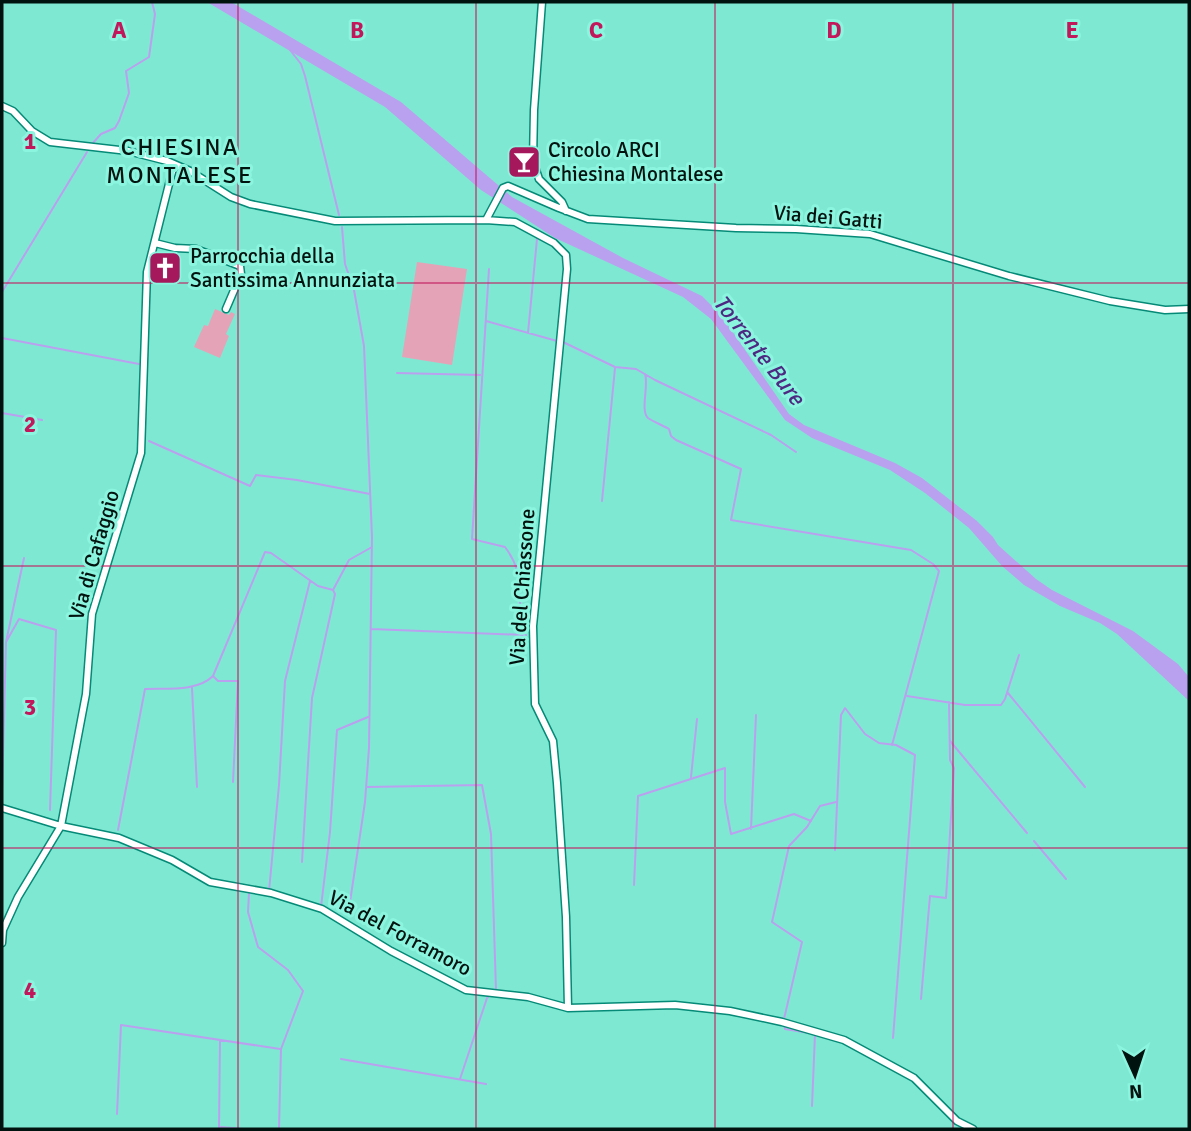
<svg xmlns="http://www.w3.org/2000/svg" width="1191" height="1131" font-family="Signika,sans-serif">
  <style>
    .green { fill: #e5a3b8 }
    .water { fill: #baa1ef }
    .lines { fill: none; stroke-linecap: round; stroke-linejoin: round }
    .stream { stroke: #baa1ef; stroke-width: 2 }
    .minor-casing { stroke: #048a77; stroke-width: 9 }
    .minor { stroke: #fff; stroke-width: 6 }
    .grid { fill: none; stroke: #c2185b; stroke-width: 2; stroke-opacity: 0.55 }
    .labels { text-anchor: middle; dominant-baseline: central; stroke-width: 6; stroke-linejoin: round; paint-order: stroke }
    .poi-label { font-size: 21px; fill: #00130f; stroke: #8cf5df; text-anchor: start }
    .street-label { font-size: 21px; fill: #00130f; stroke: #8cf5df }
    .water-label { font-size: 23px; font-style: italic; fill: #4e2982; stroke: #8cf5df }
    .quarter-label { font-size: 24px; letter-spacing: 2px; fill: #00130f; stroke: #8cf5df }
    .grid-label { font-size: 23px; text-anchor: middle; font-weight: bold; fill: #c2185b; stroke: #8cf5df; stroke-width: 6; stroke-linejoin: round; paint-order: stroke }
  </style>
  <rect width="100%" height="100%" fill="#7fe8d2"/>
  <path class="green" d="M417 262 467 269 452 365 402 357Z
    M215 309 229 315 231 312 235 314 226 334 229 336 220 358 194 347 204 325 208 326Z"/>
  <path class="water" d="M207 2H231L401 102 512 197 623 258 702 296 721 315 789 414 804 425 895 463 922 478 977 521 993 537 998 545 1036 579 1052 590 1133 631 1178 664 1189 677V701L1117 634 1100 623 1060 606 1024 585 1002 566 969 528 925 493 890 470 812 438 785 420 711 319 683 297 555 238 481 190 385 107Z"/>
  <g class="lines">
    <path class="stream" d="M290 50 301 64 305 76 339 215
      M92 144 101 134 115 128 119 121 129 93 126 71 149 57 155 14 152 2
      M342 227 345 264 354 290 364 346 372 537 369 748 365 802 350 902
      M489 269 472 539 505 547C523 571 517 584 521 612
      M2 292 87 152
      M486 321 557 341
      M528 333 537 239
      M2 338 139 364
      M563 342 615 367 636 369 655 380 771 435 796 452
      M397 373 480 375
      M645 374C649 385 640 411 648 418 654 422 662 425 669 429L671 436 676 440 741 469 731 520 911 550 933 564 939 571 892 745
      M2 413 42 420
      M149 441 250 486 256 475 297 480 370 494
      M602 501 615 368
      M371 629 526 635
      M6 642 19 619 56 630 50 810
      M214 677 218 681H238L233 782
      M192 688 197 787
      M1008 693 1085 787
      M907 696 965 705H1001L1005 699 1019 655
      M950 741 1027 833
      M691 777 697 719
      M367 787 482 785 491 834 496 990 494 992
      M2 793 6 642 24 558
      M751 829 756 715
      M118 830 145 689C166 688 197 692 213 676L265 552 271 553 318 586 333 590
      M1034 841 1066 879
      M835 850 841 715 845 708 865 734 879 743 896 745 915 755 893 1038
      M302 862 312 698 335 594 333 590 349 560 372 547
      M634 885 638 796 725 768V802L731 834 794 814 811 821
      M269 891 279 785 285 681 310 581
      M249 893 248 912 258 947 288 970 303 991 281 1049 279 1129
      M321 907 330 832 337 730 368 717
      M921 999 930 896 946 898 954 768 950 760 949 702
      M784 1019 802 942 772 922 789 846 807 827 820 806 836 802
      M784 1024 785 1029 809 1033
      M341 1059 486 1084
      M460 1079 487 998 490 995
      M812 1106 815 1034
      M117 1114 121 1025 280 1049
      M221 1127 243 1129
      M219 1129 220 1040"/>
    <defs>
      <path id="minor" d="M542 2 534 110 533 161 539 179 562 202 566 211
        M2 106 13 111 32 131 50 142 128 151 167 161 190 171 231 197 250 204 335 221 486 220 503 188 508 186 559 208 588 219 736 228 796 229 870 234 1009 276 1110 301 1165 310 1189 309
        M486 220 515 222 554 243 566 255 567 269 533 626 535 704 553 741 557 783 566 917 568 1008
        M155 243 175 248 196 249 240 266 241 274 226 309
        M2 808 61 826 119 838 172 860 210 882 271 893 322 909 391 951 466 990 528 997 568 1008 675 1005 730 1011 782 1022 844 1040 914 1078 957 1121 973 1129
        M2 943 3 930 18 897 61 826 86 694 92 614 141 453 147 272 174 164"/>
    </defs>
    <use href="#minor" class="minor-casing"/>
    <use href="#minor" class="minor"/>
  </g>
  <path class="grid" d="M238 2V1129M476 2V1129M715 2V1129M953 2V1129M2 283H1189M2 566H1189M2 848H1189"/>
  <defs>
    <symbol id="bar-square" viewBox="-11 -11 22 22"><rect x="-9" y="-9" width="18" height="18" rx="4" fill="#a5185c" stroke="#8cf5df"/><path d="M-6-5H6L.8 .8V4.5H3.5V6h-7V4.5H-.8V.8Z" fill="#fff"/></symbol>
    <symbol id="church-square" viewBox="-11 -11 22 22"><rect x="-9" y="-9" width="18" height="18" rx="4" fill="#a5185c" stroke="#8cf5df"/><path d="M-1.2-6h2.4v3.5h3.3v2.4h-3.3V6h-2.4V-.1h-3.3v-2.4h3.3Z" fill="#fff"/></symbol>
  </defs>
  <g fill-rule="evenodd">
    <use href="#bar-square" x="505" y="143" width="38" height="38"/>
    <use href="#church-square" x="146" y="249" width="38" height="38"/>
  </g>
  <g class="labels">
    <g class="poi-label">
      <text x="548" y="150">Circolo ARCI<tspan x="548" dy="24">Chiesina Montalese</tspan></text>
      <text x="190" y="256">Parrocchia della<tspan x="190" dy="24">Santissima Annunziata</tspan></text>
    </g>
    <g class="street-label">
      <text transform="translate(828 217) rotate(5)">Via dei Gatti</text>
      <text transform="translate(94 555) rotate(-74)">Via di Cafaggio</text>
      <text transform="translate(522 587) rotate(-86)">Via del Chiassone</text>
      <text transform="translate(400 933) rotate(28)">Via del Forramoro</text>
    </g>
    <g class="water-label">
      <text transform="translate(759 350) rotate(52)">Torrente Bure</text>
    </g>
    <g class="quarter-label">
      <text x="180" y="147">CHIESINA<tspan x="180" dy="28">MONTALESE</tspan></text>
    </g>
  </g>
  <g class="grid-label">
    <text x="119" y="38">A</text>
    <text x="357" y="38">B</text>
    <text x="596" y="38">C</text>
    <text x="834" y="38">D</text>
    <text x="1072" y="38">E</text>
    <text x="30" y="149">1</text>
    <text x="30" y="432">2</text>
    <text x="30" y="715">3</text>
    <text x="30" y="998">4</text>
  </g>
  <rect width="1191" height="1131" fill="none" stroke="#00130f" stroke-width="7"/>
  <g transform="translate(1135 1075) rotate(177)" stroke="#8cf5df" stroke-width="5" paint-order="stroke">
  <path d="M0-5L12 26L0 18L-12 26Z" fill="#00130f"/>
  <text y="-10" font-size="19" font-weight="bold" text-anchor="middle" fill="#00130f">N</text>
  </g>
</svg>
